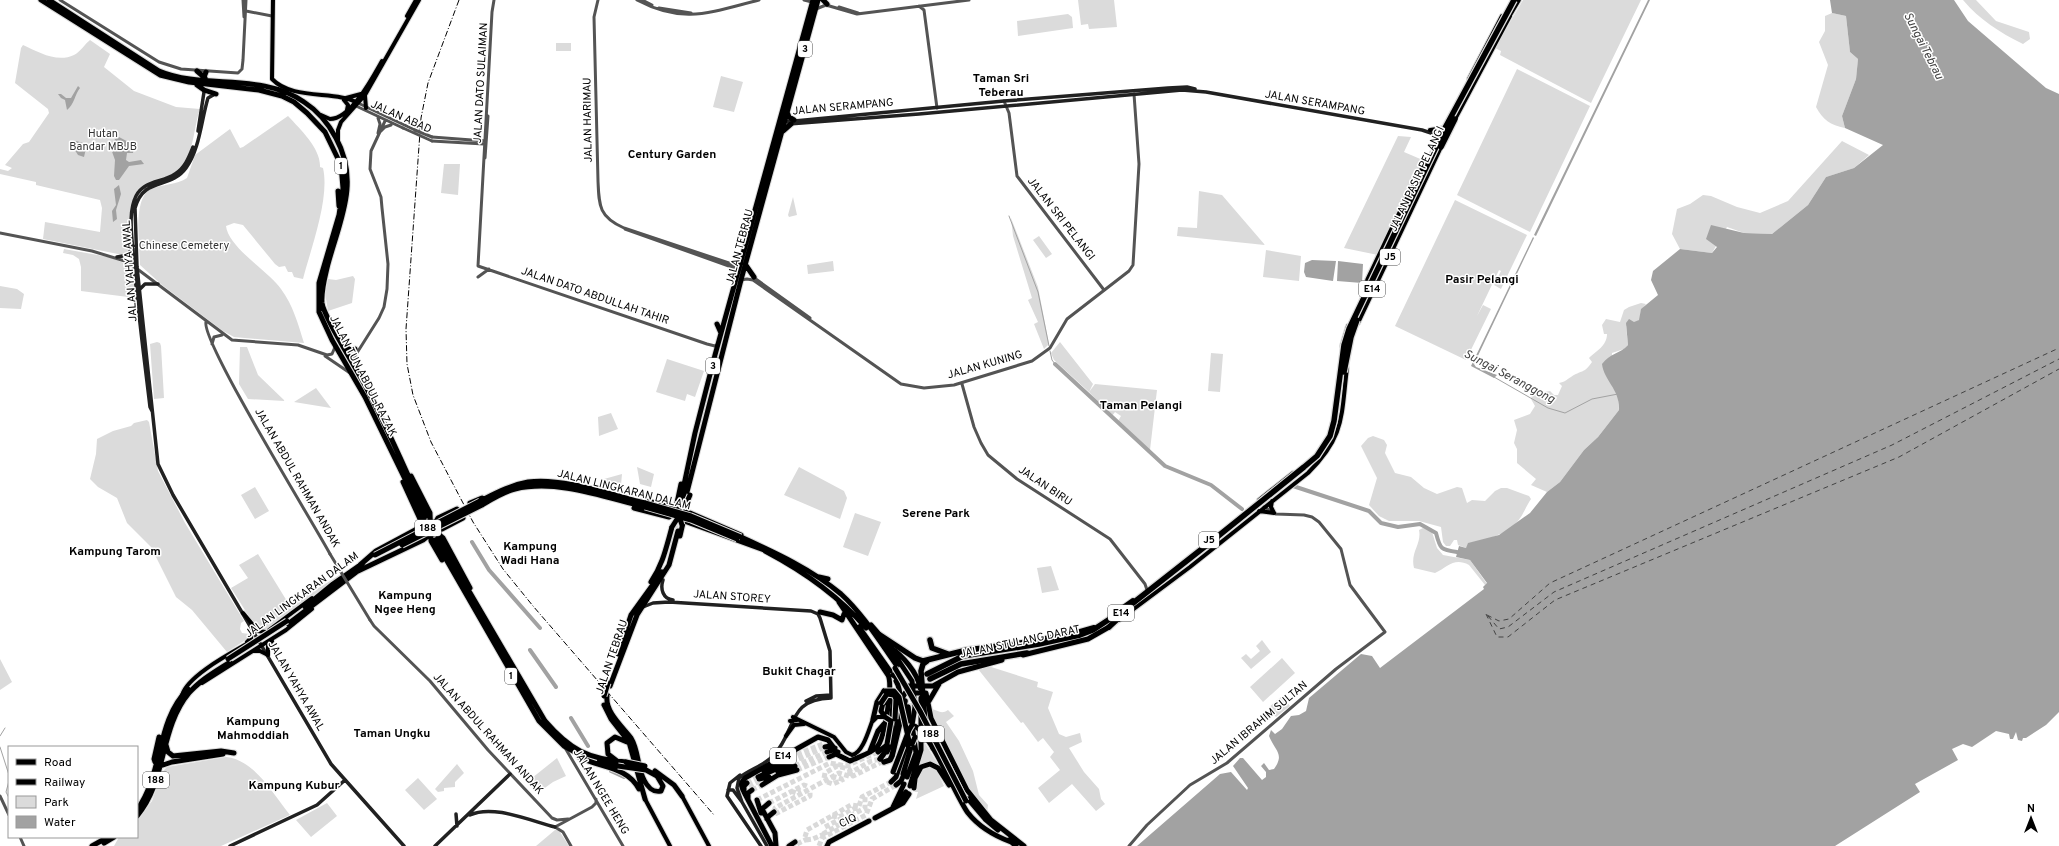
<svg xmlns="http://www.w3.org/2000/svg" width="2059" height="846" font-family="Overpass,sans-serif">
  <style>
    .green { fill: #dbdbdb }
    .water { fill: #a2a2a2 }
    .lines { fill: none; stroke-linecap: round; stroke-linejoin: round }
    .stream { stroke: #a2a2a2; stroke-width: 1 }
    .river { stroke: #a2a2a2; stroke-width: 4 }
    .ferry { stroke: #434343; stroke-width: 1; stroke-dasharray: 5 4; stroke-linecap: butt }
    .trunk-tunnel { stroke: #d9d9d9; stroke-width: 5; stroke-dasharray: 5 2.5; stroke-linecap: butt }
    .motorway-tunnel { stroke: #d9d9d9; stroke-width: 5.5; stroke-dasharray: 5.5 3; stroke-linecap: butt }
    .primary-casing { stroke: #dbdbdb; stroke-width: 6 }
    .trunk-casing { stroke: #dbdbdb; stroke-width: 7 }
    .motorway-casing { stroke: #dbdbdb; stroke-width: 8 }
    .tertiary { stroke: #545454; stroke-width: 3 }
    .secondary { stroke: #212121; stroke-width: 3.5 }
    .primary { stroke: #000; stroke-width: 4 }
    .trunk { stroke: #000; stroke-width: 5 }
    .motorway { stroke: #000; stroke-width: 5.5 }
    .rail { stroke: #000; stroke-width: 1; stroke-dasharray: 6 2 1 2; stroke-linecap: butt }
    .trunk-bridge-casing { stroke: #dbdbdb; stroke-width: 7; stroke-linecap: butt }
    .motorway-bridge-casing { stroke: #dbdbdb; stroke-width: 8; stroke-linecap: butt }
    .tertiary-bridge { stroke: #545454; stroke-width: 3 }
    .trunk-bridge { stroke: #000; stroke-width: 5 }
    .motorway-bridge { stroke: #000; stroke-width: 5.5 }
    .labels { text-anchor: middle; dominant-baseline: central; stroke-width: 3; stroke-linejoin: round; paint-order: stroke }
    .shield { fill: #fff; stroke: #4c4c4c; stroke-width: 1 }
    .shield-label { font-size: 10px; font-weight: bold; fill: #000 }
    .street-label { font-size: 11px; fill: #000; stroke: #fff }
    .park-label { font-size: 11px; fill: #323232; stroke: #fff }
    .water-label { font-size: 12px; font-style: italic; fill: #434343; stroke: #fff }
    .neighbourhood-label { font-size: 12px; font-weight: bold; fill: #000; stroke: #fff }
  </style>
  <rect width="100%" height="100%" fill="#fff"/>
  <path class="green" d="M1078 0H1114L1117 27 1089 29 1088 24 1081 25Z
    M1523 0H1641L1591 103 1500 55 1501 51 1495 48Z
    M1963 0H1976L1996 21 2029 32 2030 39 2023 44C1999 32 1980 20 1963 0Z
    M1832 13 1846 16 1850 52 1858 59 1856 79 1842 116 1845 128C1830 125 1823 120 1816 107L1828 65 1819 42 1825 31V16Z
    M1068 14 1072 17 1073 28 1018 36 1017 21Z
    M90 40 110 54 104 67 134 91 176 107 200 109C194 126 194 148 184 164 173 183 142 176 133 199 130 208 132 235 131 245L130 251 123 255 43 239 45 222 100 232 102 208 100 200 36 185V182L0 174V169L8 171 12 168 5 165 23 144 29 142 49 113 48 109 15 83 21 48 23 45C38 52 57 63 74 55 80 52 85 44 90 40Z
    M556 43H571V51H556Z
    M1517 69 1590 106 1530 232 1457 195Z
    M721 76 743 82 734 112 713 107Z
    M288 116C301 130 321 149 320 167L323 168C330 198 311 248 303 279L294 277 292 272H288L285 266 279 267 275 264 243 225 234 223 226 226C228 247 269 272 281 289 293 305 298 324 304 343L234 337 223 331 162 285 140 265C140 247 132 198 151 189 162 184 177 185 187 178L195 155 230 129 240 148 243 147Z
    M1398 136 1411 137 1404 152 1425 161 1378 255 1344 248Z
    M1842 141 1869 155 1854 168 1826 177 1808 205 1772 234 1744 233 1727 227 1712 253 1680 249 1672 234 1677 209 1690 204 1703 195 1711 196 1737 207 1760 213 1788 201Z
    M444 164H460L458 195 441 193Z
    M1199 191 1222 195 1265 245 1177 236 1178 227 1197 228Z
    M793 197 797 215 789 217 788 215Z
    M1455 200 1527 235 1501 289 1494 285 1501 271 1499 270 1477 316 1483 305 1491 309 1466 360 1395 326Z
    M1011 218 1038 287 1049 344 1044 349 1034 324 1038 322 1028 300 1032 298 1013 236Z
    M1039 236 1052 254 1046 258 1033 240Z
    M64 249 109 257 131 266 133 268 136 298 81 291V267L79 259 73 255 63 253Z
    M1266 250 1301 256 1299 281 1263 277Z
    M833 261 834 271 808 274 807 265Z
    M353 276 355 279 352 303 328 311 325 293 328 279 336 280Z
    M0 286 17 289 24 294 21 309 0 308Z
    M1641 303 1646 304 1641 310 1640 320 1626 326 1628 345 1624 349 1612 353 1611 383 1618 394 1619 410 1598 437 1584 450 1560 482 1547 492 1531 485 1536 479 1517 463V449L1514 443 1517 430 1514 420 1530 414 1535 406 1531 399 1532 394 1550 391 1554 395H1558L1562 386 1559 383C1565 382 1566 380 1571 377 1581 370 1584 374 1592 362L1589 358C1596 351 1607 346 1607 334H1604L1602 325 1606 319 1620 322 1624 310 1629 307Z
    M157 342 160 343 161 346 164 398 154 399 150 344Z
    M1060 342 1093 384 1089 392 1054 360 1051 353Z
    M240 347H247L258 375 285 401 248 399 239 384Z
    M1211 353 1223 354 1220 392 1208 391Z
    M667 359 704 371 695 397 687 394 685 401 656 392Z
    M1095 384 1157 390 1150 450 1118 421 1121 416 1115 412 1112 416 1089 392Z
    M316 388 331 408 294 402Z
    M611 413 618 429 599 436 598 417Z
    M147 420 149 422 158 471 185 523 244 621 241 623 240 629 242 633 249 634 250 637 227 652 192 610 176 597 151 547 127 523 117 498 98 487 90 479 96 454 97 439 113 431 131 426 134 423Z
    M1373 436 1384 440 1387 445 1385 453 1395 473 1411 477 1424 488 1437 494 1457 487 1462 488 1467 503 1472 500 1485 501 1495 491 1501 488H1507L1529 496 1531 499C1526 506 1522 518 1516 523 1502 538 1482 538 1466 548L1458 545 1457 540H1454L1450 546H1446L1443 542 1441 527 1419 521H1389L1379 516 1369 505 1377 478 1361 446 1368 438Z
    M637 467 654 474 651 487 640 484Z
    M799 467 844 491 847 498 840 519 784 495Z
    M622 474 621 485 615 491 605 489 604 479Z
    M255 487 269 511 255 519 241 495Z
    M855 513 881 522 868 556 843 547Z
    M1423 528 1432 532 1437 548 1443 555 1470 560 1487 584 1485 585 1469 565C1454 557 1448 567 1435 573L1414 568C1410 552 1422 544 1419 530Z
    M258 554 290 606 341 574V576L263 631 255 626 231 588 248 578 239 565Z
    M1051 566 1059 590 1042 593 1037 568Z
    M1262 640 1271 652 1251 669 1241 658 1246 654 1251 659 1260 651 1256 646Z
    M1282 658 1295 673 1263 702 1250 687Z
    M0 659 12 682 0 690Z
    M988 666 1038 682 1037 687 1053 692 1048 708 1059 734 1066 737 1080 733 1082 742 1069 748 1084 772 1099 789 1101 799 1105 804 1096 811 1072 784 1049 803 1038 788 1060 770 1050 757 1054 752 1043 738 1038 742 1023 722 1021 723 978 669Z
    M1282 696 1290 706 1276 717 1268 708Z
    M931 709C938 710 941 715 948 710L954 716 946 722 959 741 973 771 979 795 988 805 987 813 971 793 934 719Z
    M923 740 938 764 924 763 919 767Z
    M226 757C255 760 273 794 290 815L221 846H114L119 837H137V821L152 801 162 772 167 767Z
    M557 758 566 776 553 782 542 790 532 778Z
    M457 764 464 773 455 782V787L444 788V791L438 792 435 789Z
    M929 767 936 769 944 786 916 799 918 792H915L920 772Z
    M418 778 437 799 424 810 405 790Z
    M327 803 337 816 311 837 296 820Z
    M558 829 569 846H536L555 830Z"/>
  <path class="water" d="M1648 0H1650L1536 236 1534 235Z
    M1830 0H1954L1968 21 2046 88 2059 94V712L2046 725 2026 738H2023L2022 741 2018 740 2016 732 2013 739H2010L2009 734 1996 731 1972 747 1963 744 1952 749 1958 760 1915 784 1920 792 1835 846H1137L1220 774 1231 772 1247 790 1248 788 1233 766 1240 758H1243L1262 780 1266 777V772L1261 766 1264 763 1269 770 1274 769C1285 754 1275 751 1269 736L1271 730 1275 734 1282 729 1291 716 1299 715 1306 711 1309 698 1361 654 1372 656 1380 668 1484 589 1483 587 1487 583 1470 560 1456 557 1459 546 1466 548 1468 543 1499 535 1530 513 1547 492 1560 482 1584 450 1598 437 1619 410C1620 389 1604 381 1602 364 1610 353 1620 354 1628 345L1626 323 1629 319 1634 322 1639 320 1641 309 1658 295 1651 280 1653 271 1680 249 1712 253 1717 247 1706 239 1711 225 1744 233 1772 234 1808 205 1826 177 1854 168 1883 145 1845 128 1842 116 1856 79 1858 59 1850 52 1846 16 1832 13Z
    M78 86 80 88C75 94 74 105 67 110L65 100 61 98 58 94H61L66 98H71Z
    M119 137 134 145 133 153H127L126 160 129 162 141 160 144 164 129 166 119 180H116L114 176 115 160 110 146 113 145 115 139Z
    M76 141 87 144 84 157 78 155 73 147V142Z
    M119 185 121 194 116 210 117 219 113 222 112 211 116 205 114 189Z
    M1533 237 1534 238 1474 364 1476 367 1497 375 1494 378 1471 366Z
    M1312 260 1336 261 1333 281 1306 277 1304 272 1305 263Z
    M1338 261 1363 264 1362 283 1337 281Z"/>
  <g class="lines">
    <path class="stream" d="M1009 216 1038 292 1049 346
      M1050 351 1052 360 1055 364
      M1494 377 1548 408 1565 413 1592 399 1618 394
      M0 736 5 728
      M0 747 9 775
      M9 781 6 792 9 798"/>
    <path class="river" d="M1055 364 1165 466 1211 485 1242 509
      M1293 486 1369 511 1381 523 1398 527 1420 524 1436 533C1440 549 1441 550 1457 552
      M472 542 489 570 540 628
      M530 650 556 687
      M571 718 588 746
      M611 771 624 777"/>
    <path class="ferry" d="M1486 614 1497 637H1508L1555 600 1899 457 2059 369
      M1487 615 1499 621 1509 619 1550 583 2059 348
      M1488 616 1499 629 1508 627 1554 592 1892 445 2059 359"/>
    <path class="trunk-tunnel" d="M675 530 677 519
      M790 757 823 744
      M792 762 825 747
      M795 766 827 752
      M797 770 829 757
      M848 774 871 761 880 759
      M824 778 825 773 837 766 849 769 853 776 886 760
      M832 779 835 777 842 779
      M827 782 833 784 844 779
      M747 783 758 777
      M749 787 760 781
      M752 790 762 785
      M791 791 796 793 801 791
      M757 800 830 763 846 766 878 752
      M769 803 804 785 809 787
      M774 812 775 808 839 773 849 776
      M775 814 810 796V791
      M832 816 839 817 859 806 862 797 891 782
      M847 822 848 817 865 808V795
      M825 827 844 817
      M823 834 844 822V817
      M805 837 807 830 851 805 858 806
      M806 840 813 839 824 834
      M797 844 807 839
      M819 846 822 838 866 815 872 799 896 785"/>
    <path class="motorway-tunnel" d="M897 691 925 671
      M911 709 916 690 932 681"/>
    <defs>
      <path id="primary" d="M273 0 272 79C293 101 336 90 358 103
        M407 16 416 0
        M1469 79 1502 16
        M365 96 366 108
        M346 98 361 94
        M344 100 348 105 347 110
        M321 115 330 119C351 119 373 77 382 61
        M1454 121 1510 16
        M1430 130 1444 128
        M1435 134 1437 141
        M338 141V130L341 122 365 95 419 0
        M1358 323 1442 145
        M1342 346 1348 326
        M1259 500 1293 473
        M1272 501 1271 507 1274 513
        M1259 511 1274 513
        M1116 612 1133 600
        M243 613 258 631 266 632
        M1119 620 1190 567 1308 473C1345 436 1341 417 1347 368
        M269 630 312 598
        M247 642 251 638 252 629
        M1005 645 1073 633 1094 627
        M253 651H260L268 655V646L272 641
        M202 683 286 630 312 609
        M182 695C188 675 233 652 250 642
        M793 717 834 737 846 752 852 755C863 753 869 729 873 719
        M790 721 797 720
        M873 721 877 717H885
        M786 736 794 725 804 724
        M682 796 709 846
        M645 799 670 846"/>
      <path id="trunk" d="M41 0 160 75 189 82 259 90 282 96 294 102 307 113 325 132 341 165 343 188 339 215 319 283V312L332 340 365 397 424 518
        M49 0 159 71C204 90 261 72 304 102 318 111 328 123 336 138 360 182 340 220 328 264 325 277 321 290 322 303 324 318 359 372 367 389 389 431 407 474 427 516
        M823 0 827 4
        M197 71 205 78
        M204 77 206 72
        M197 85 204 90 216 94
        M787 112 789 117 794 120
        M783 131 791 124
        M338 191 339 206
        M745 264 754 277
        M717 324 721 333
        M345 346 350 350 355 349
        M411 476 430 513 431 541 442 560
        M403 482 420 519 443 538 470 588
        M681 499 695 433 715 355 813 0
        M685 500 741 280 818 0
        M480 501C496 493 511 485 528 482 562 477 612 495 645 503
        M648 501 679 510
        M470 503 482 498
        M482 505C492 499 503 492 515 489 557 479 604 497 645 507
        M634 508 669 517 673 514V508
        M679 510 677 503 681 484
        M690 513 741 535
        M684 519 687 522 764 550
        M680 536 688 501
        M741 537C776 553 811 569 841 594 863 614 880 642 897 666
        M438 538 545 721C570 750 588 759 626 762
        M435 540 539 721 564 746 584 757
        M765 551C803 571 838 595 866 628
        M360 565 376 551 417 529 423 527 442 529 463 518
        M356 572 423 540 428 536 438 518 457 509
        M819 577 828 579
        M651 582C663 564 666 548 672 527
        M305 607 333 584 363 563
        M820 612 833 615 842 620 844 614
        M288 624 359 570
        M871 625 891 648
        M859 627 890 671
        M889 646 912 681 915 707 912 725C929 728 956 797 968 813 979 827 995 836 1011 842
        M890 647C902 655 918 673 920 688
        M618 654 631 615 662 572
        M1023 655 1088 639 1109 627
        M893 675 907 686H933L958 672 1002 660
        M610 686 637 615 669 565 678 531
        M607 696C605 712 622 726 631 738 639 751 637 767 644 780 647 786 653 793 661 791L663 786 657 776 646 770
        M884 699 881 711 885 717
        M929 701 939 684
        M900 703 905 693H926L931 718 967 790 991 820 1024 846
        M604 705 611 719 629 742 645 799
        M873 719 877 702 884 691
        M166 745 168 752 173 756 221 751 234 753
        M825 747 830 746 835 748
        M870 751 878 731 884 724
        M827 752 833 750 838 752
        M878 752 887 745
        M887 752C896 736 906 698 896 681
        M579 757C600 768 627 766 639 789
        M829 757 836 754 850 761C858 757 872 753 877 747 885 738 893 685 888 675L839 602
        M617 761 608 754 607 743 615 737 627 742
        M155 762 154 759 159 737
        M599 762 618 766
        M160 766 172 762 223 754
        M655 771 674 785 682 796
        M764 771 790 757
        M778 772 795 766
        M903 774 912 744
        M758 777 792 762
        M907 777 916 753 912 724
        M759 779 769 777
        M891 782 896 777 908 741
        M913 782 921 767 930 764 938 768 949 785
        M747 783 744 786V792L772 846
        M762 785 778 775 797 770
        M896 785 901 781 905 772
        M910 786 921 750V698
        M914 788 915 779
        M744 792C741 786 740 783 745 778L818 737 828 740 834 748
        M748 799V793L752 790
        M968 799 985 819 998 830
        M757 800 761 813
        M769 803 762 809 775 833 776 846
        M898 804 906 792
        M893 807 904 784
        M137 810C164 773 155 722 188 689
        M137 816C167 781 159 729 189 693 200 680 216 671 230 662
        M875 818 903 803 909 794
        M767 819 769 816 774 812
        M1009 840 1016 846
        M104 843 114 837
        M92 846 108 837
        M789 846 795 842
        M827 846 829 842 869 821"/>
      <path id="motorway" d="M1508 17 1518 0
        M1368 287V280L1396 221
        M1109 627 1122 615
        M880 635 915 658 923 661 967 650 999 646 1009 647
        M930 640 932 648 948 654
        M927 661 923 664 921 671 925 723 933 748
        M927 674 963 656 1039 644 1080 635 1093 630 1128 607 1212 541
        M930 679 961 664 1027 653
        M887 703 894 694
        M908 707 910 730
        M880 759C895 741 890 721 894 700
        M884 762 890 760 892 756 905 701"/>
    </defs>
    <use href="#primary" class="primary-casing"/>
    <use href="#trunk" class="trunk-casing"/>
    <use href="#motorway" class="motorway-casing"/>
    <path class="tertiary" d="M60 0 159 62 181 69 238 73 242 69 243 60 246 0
      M243 0 244 17
      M494 0 492 12 478 266 707 344 715 346 718 344
      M598 0 594 17 598 181C599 206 599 217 624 228L741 267
      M637 0C684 25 711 12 759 0
      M642 0 652 5
      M804 0 812 2
      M919 6 924 10 937 108
      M839 7 858 13
      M659 8 691 13
      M816 9 826 5 857 14 969 0
      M246 11 272 16
      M1004 101 1009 113 1017 176 1104 290
      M358 103 415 130
      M356 106 403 128
      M381 131 385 127 391 125
      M378 133 380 124 378 118
      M432 137 485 141
      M432 141 484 144
      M485 158 488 116
      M625 229 740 270
      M0 233 92 251 128 262 232 340 298 345 327 355 332 354 335 347
      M478 277 489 269
      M753 277 810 318
      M741 280 747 279 753 280 901 384 924 388 954 385 1032 361 1050 348 1067 319 1129 271 1133 265 1139 164 1134 94
      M206 322C201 341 314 524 330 554
      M212 344 214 337 222 335
      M325 356 350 373
      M354 364 355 356 379 318 384 307 387 289 388 264 382 208 381 197 370 169 371 151 385 121
      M962 384 974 427 981 443 988 455 1017 479 1110 539 1145 584 1147 590
      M370 620 374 626 430 681 488 750 552 818 557 820 568 819
      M564 746 623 846
      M0 796 9 815
      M555 827 592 807 596 803V799
      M555 827 563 832 571 846
      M20 837 24 846
      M1129 846 1147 825 1190 785 1227 763 1336 669 1385 632 1350 585 1341 549 1319 522 1312 517 1304 515 1276 514 1264 507"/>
    <path class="secondary" d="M215 94 208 98C201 121 200 148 186 168 170 190 144 176 135 208L137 267 158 464 173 495 331 764 404 846
      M784 122 1004 101 1168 88 1187 87 1195 89
      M789 124 919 114 1182 90 1206 92 1422 130 1443 137
      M198 131 204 92
      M117 257 128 255 133 246
      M140 289 145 284H158
      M152 411 150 407C144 356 137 305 133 253 132 235 128 212 136 196 144 180 162 183 175 174 185 168 189 157 193 147
      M663 580C660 589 663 599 673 600
      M643 607 653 603 669 602 811 611 818 614 820 618 830 651 831 698C787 699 797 730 774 755 764 766 750 769 739 778L737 788 742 802
      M806 701 816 696 831 695
      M740 775 730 783 727 796 761 846
      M728 790H733L742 802 767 846
      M456 814 457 826
      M470 815C493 804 531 821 555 827
      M230 846 317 805 345 780
      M435 846 510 774"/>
    <use href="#primary" class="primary"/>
    <use href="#trunk" class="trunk"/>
    <use href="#motorway" class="motorway"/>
    <path class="rail" d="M459 0 428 83 421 118 406 329 407 364 413 395 431 442 473 522 503 569 533 606 714 815"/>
    <defs>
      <path id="trunk-bridge" d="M678 500 680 504H686L690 495
        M645 503 691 516 741 537
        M645 507 691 520 737 539
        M672 527 679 516 682 525
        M402 545 482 505
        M375 555 480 501
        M228 659 287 621
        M895 668 920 711 966 801
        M884 691H894L899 697 909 741 908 746
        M604 696 608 683
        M881 703 887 694 894 695 896 699 895 719
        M885 717 891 721 887 744
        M912 744 915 737
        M626 762 645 766
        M618 766 646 770
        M893 772 909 730 912 725"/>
      <path id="motorway-bridge" d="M1441 147 1455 119
        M1396 221 1425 164
        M1344 372 1351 337 1357 320
        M1212 541 1304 467 1317 456 1330 436 1334 421 1344 345 1349 329 1446 126 1514 0"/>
    </defs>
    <use href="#trunk-bridge" class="trunk-bridge-casing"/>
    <use href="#motorway-bridge" class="motorway-bridge-casing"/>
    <path class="tertiary-bridge" d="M403 128 432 141
      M415 130 432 137
      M330 554 370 620"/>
    <use href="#trunk-bridge" class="trunk-bridge"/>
    <use href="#motorway-bridge" class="motorway-bridge"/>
  </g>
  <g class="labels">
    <g class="shield">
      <rect x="798" y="41" width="14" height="16" rx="3"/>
      <rect x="335" y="158" width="12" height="16" rx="3"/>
      <rect x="1380" y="249" width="20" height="16" rx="3"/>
      <rect x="1359" y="281" width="26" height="16" rx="3"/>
      <rect x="706" y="358" width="14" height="16" rx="3"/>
      <rect x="415" y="520" width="26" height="16" rx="3"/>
      <rect x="1199" y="532" width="20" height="16" rx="3"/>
      <rect x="1108" y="605" width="26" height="16" rx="3"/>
      <rect x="505" y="668" width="12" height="16" rx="3"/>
      <rect x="918" y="726" width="26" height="16" rx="3"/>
      <rect x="770" y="748" width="26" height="16" rx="3"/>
      <rect x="143" y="772" width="26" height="16" rx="3"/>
    </g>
    <g class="shield-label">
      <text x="805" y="49">3</text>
      <text x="341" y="166">1</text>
      <text x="1390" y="257">J5</text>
      <text x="1372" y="289">E14</text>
      <text x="713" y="366">3</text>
      <text x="428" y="528">188</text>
      <text x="1209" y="540">J5</text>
      <text x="1121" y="613">E14</text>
      <text x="511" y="676">1</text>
      <text x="931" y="734">188</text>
      <text x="783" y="756">E14</text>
      <text x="156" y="780">188</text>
    </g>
    <g class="street-label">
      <text transform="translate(481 83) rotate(-87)">JALAN DATO SULAIMAN</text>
      <text transform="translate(1315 103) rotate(10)">JALAN SERAMPANG</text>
      <text transform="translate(843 107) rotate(-5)">JALAN SERAMPANG</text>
      <text transform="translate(401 117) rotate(24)">JALAN ABAD</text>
      <text transform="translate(588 120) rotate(-91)">JALAN HARIMAU</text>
      <text transform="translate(1417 179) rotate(-65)">JALAN PASIR PELANGI</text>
      <text transform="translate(1061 219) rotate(52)">JALAN SRI PELANGI</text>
      <text transform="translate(740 247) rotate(-75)">JALAN TEBRAU</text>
      <text transform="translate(130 271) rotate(-94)">JALAN YAHYA AWAL</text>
      <text transform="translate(595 296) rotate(19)">JALAN DATO ABDULLAH TAHIR</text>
      <text transform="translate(985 365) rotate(-16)">JALAN KUNING</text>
      <text transform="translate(363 376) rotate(63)">JALAN TUN ABDUL RAZAK</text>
      <text transform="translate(297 478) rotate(60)">JALAN ABDUL RAHMAN ANDAK</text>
      <text transform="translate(1045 486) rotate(34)">JALAN BIRU</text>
      <text transform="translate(624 490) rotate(14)">JALAN LINGKARAN DALAM</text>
      <text transform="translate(302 595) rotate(-36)">JALAN LINGKARAN DALAM</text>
      <text transform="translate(732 597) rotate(4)">JALAN STOREY</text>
      <text transform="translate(1020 642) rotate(-12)">JALAN STULANG DARAT</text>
      <text transform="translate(612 657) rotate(-71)">JALAN TEBRAU</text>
      <text transform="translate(296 686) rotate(60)">JALAN YAHYA AWAL</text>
      <text transform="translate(1259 723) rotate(-40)">JALAN IBRAHIM SULTAN</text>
      <text transform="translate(488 734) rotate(48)">JALAN ABDUL RAHMAN ANDAK</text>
      <text transform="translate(601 792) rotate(59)">JALAN NGEE HENG</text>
      <text transform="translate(848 821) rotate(-27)">CIQ</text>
    </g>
    <g class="park-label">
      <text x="103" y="134">Hutan<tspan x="103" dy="13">Bandar MBJB</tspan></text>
      <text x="184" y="246">Chinese Cemetery</text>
    </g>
    <g class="water-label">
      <text transform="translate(1923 46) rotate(63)">Sungai Tebrau</text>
      <text transform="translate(1509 377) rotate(28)">Sungai Seranggong</text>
    </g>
    <g class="neighbourhood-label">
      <text x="1001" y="79">Taman Sri<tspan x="1001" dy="14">Teberau</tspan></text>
      <text x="672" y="155">Century Garden</text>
      <text x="1482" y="280">Pasir Pelangi</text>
      <text x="1141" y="406">Taman Pelangi</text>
      <text x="936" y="514">Serene Park</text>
      <text x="530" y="547">Kampung<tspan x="530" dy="14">Wadi Hana</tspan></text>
      <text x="115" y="552">Kampung Tarom</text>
      <text x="405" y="596">Kampung<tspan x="405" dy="14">Ngee Heng</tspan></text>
      <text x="799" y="672">Bukit Chagar</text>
      <text x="253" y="722">Kampung<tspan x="253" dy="14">Mahmoddiah</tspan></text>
      <text x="392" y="734">Taman Ungku</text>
      <text x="294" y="786">Kampung Kubur</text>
    </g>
  </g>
  <rect x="8" y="746" width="130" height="92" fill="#ffffff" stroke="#999999"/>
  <rect x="16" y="759" width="20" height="6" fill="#000000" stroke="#999999"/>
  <text x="44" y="766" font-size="12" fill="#000000">Road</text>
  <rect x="16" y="779" width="20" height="6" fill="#000000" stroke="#999999"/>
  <text x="44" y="786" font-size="12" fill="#000000">Railway</text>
  <rect x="16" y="796" width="20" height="12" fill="#dbdbdb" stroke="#999999"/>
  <text x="44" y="806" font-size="12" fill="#000000">Park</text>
  <rect x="16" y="816" width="20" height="12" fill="#a2a2a2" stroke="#999999"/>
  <text x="44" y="826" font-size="12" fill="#000000">Water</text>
  <g transform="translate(2031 818)" stroke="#ffffff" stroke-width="3" paint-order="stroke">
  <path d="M0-3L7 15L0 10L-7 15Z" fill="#000000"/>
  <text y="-6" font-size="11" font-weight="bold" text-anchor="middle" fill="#000000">N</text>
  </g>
</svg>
